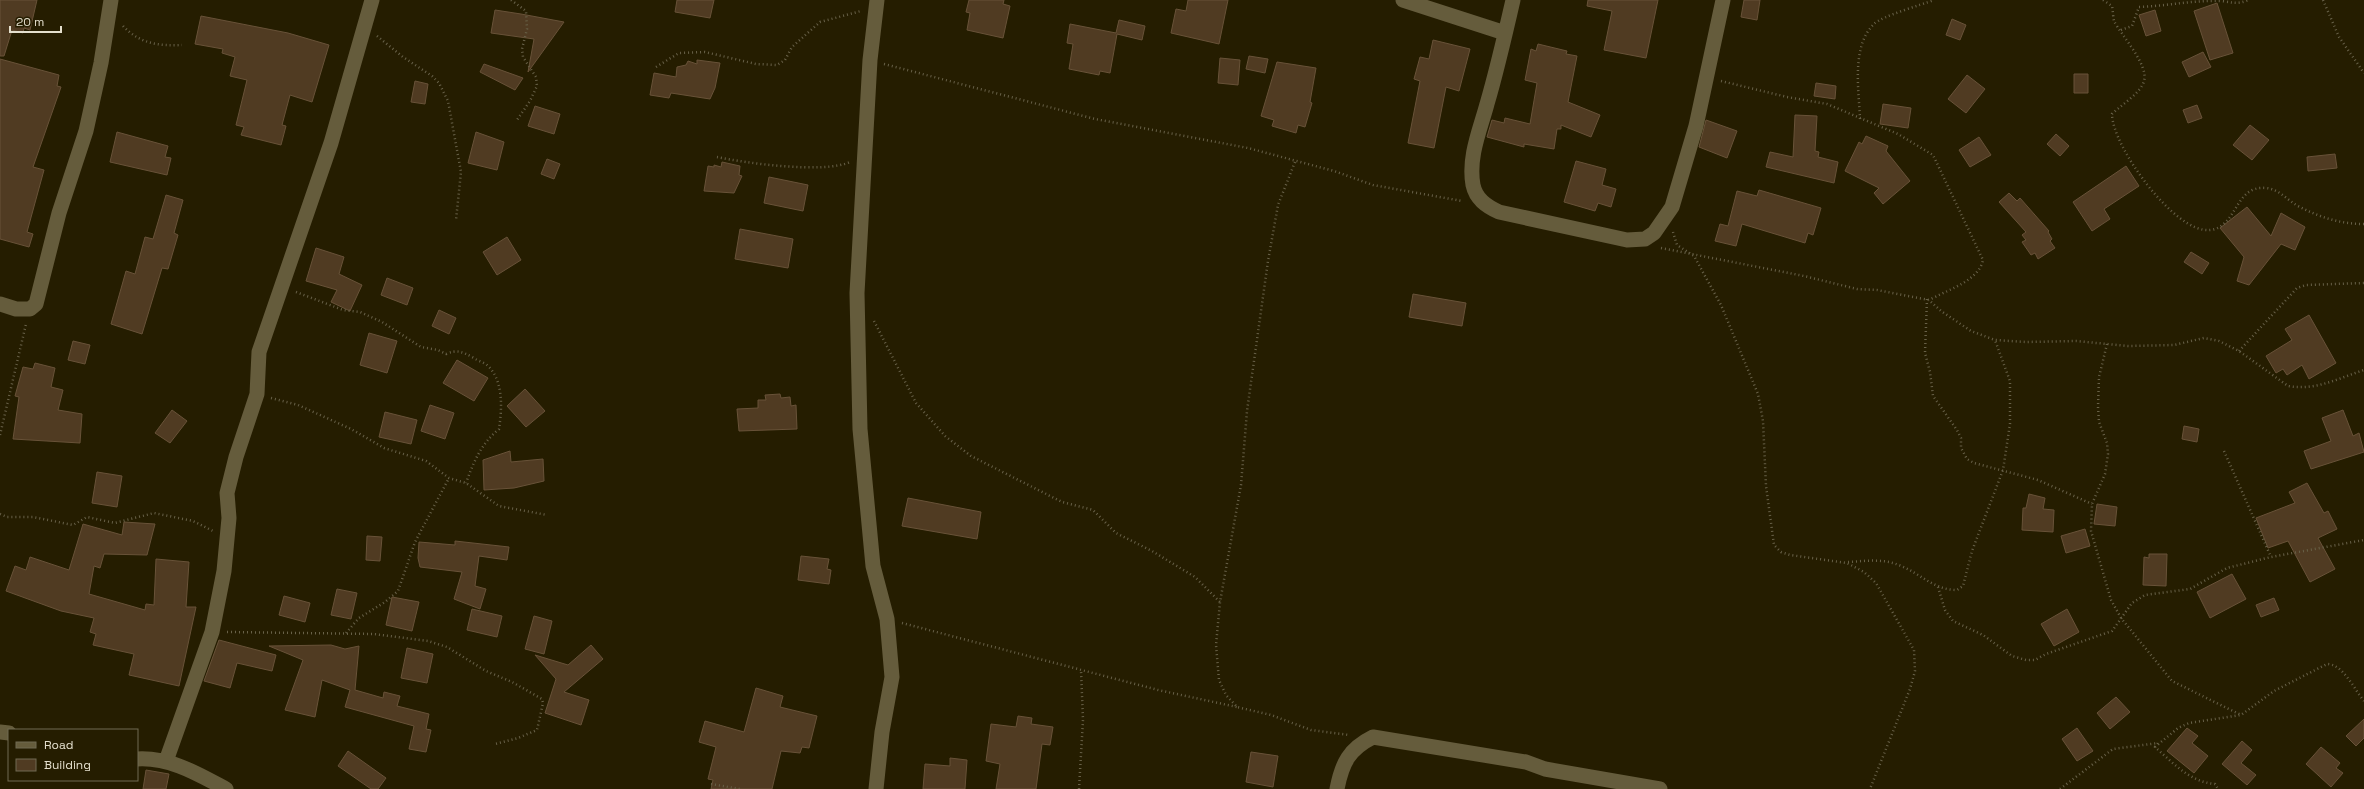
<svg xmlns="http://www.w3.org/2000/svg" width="2364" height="789" font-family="'Space Grotesk',sans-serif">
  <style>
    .building { fill: #503b22; stroke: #685238 }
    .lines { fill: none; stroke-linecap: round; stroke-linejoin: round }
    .path { stroke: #686148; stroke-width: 2.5; stroke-dasharray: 1 3; stroke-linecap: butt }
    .minor { stroke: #655c3c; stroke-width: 15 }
  </style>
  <rect width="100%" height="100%" fill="#251d00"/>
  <path class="building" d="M0 0H37L30 30 24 28 23 33 12 30 4 56H0Z
    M677 0H714L710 18 675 12Z
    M969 0H1004L1003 4 1010 6 1003 38 967 30 970 13 966 12Z
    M1188 0H1228L1219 44 1171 33 1176 9 1186 11Z
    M1588 0H1658L1646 58 1604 50 1612 11 1587 6Z
    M1744 0H1760L1757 20 1741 17Z
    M2217 3 2233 53 2210 60 2194 11Z
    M495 10 521 14 564 22 528 72 534 39 491 33Z
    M2155 10 2161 31 2146 36 2139 15Z
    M201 16 288 33 329 45 312 102 290 95 282 125 286 126 281 145 241 135 244 127 236 125 247 80 230 76 235 57 222 53 223 49 195 44Z
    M1952 19 1966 25 1960 40 1946 35Z
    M1119 20 1145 26 1142 40 1117 34 1110 73 1100 71 1099 75 1069 69 1073 44 1067 43 1070 24 1116 33Z
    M1433 40 1470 49 1459 91 1446 87 1434 148 1408 143 1420 81 1414 79 1420 57 1429 59Z
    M1538 44 1567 51 1566 54 1577 56 1568 102 1600 115 1591 137 1561 125V129H1557L1554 149 1524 144V147L1487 137 1492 120 1504 123 1505 118 1530 124 1537 83 1525 80 1531 49 1536 51Z
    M2203 52 2211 67 2189 77 2182 62Z
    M1249 56 1268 59 1265 73 1246 69Z
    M1220 58 1240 60 1238 85 1218 83Z
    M0 59 59 75 57 86 61 87 33 167 44 170 27 232 33 234 29 247 0 239Z
    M697 60 720 63 715 88 710 99 671 93 669 98 650 95 654 73 676 77 677 67 686 65 688 61 697 64Z
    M1277 62 1316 68 1310 102 1312 103 1305 127 1298 125 1296 133 1272 126 1274 120 1261 116Z
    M484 64 523 78 515 90 480 72Z
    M2074 74H2088V93H2074Z
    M1967 75 1985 89 1966 113 1948 99Z
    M415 81 428 84 425 104 411 102Z
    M1816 83 1836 86 1835 99 1814 96Z
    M1883 104 1911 108 1908 128 1880 124Z
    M2197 105 2202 118 2188 123 2183 110Z
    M535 106 560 114 554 134 528 126Z
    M1795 115 1817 116 1815 151 1819 152 1818 157 1838 162 1834 183 1766 167 1770 152 1793 157Z
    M1706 120 1737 131 1727 158 1699 147Z
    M2250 125 2269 140 2252 160 2233 145Z
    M117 132 168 146 165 157 171 158 167 175 110 162Z
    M476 132 504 142 497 170 468 163Z
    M2056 134 2069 146 2060 156 2047 144Z
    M1866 136 1888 146 1886 151 1910 181 1883 204 1874 193 1879 188 1845 171 1859 142 1862 144Z
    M1979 137 1991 155 1970 167 1959 150Z
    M2335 154 2337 168 2308 171 2307 157Z
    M547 159 560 164 554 179 541 174Z
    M1576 161 1606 169 1602 185 1616 189 1611 207 1598 203 1595 211 1564 202Z
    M722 162 740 166 739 175 742 176 734 193 704 191 708 166 714 167V165L721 167Z
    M2126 166 2139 186 2104 209 2110 219 2092 231 2073 202Z
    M769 177 808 185 803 211 764 203Z
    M1759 190 1821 208 1813 235 1808 233 1805 243 1742 224 1736 246 1715 241 1720 224 1728 226 1737 191 1757 196Z
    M2009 193 2017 201 2020 198 2049 231 2048 232 2052 239 2050 241 2055 248 2038 259 2035 253 2031 255 2022 242 2026 240 2022 235 2026 232 1999 202Z
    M166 195 183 200 174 233 178 235 168 269 162 268 142 334 111 324 126 271 135 274 145 237 153 239Z
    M2247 207 2271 236 2281 213 2305 227 2295 250 2281 244 2249 285 2237 281 2244 257 2220 228Z
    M740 229 793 239 788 268 735 259Z
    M507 237 521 260 497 275 483 252Z
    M316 248 344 257 339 274 362 285 350 311 331 302 337 290 306 281Z
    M2191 252 2209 263 2202 274 2184 262Z
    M387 278 413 288 407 305 381 295Z
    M1413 294 1466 303 1462 326 1409 317Z
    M439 310 456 318 449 334 432 326Z
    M2309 315 2336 363 2309 379 2302 365 2287 375 2283 369 2276 373 2266 356 2292 340 2285 329Z
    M369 333 397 341 387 373 360 365Z
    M73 341 90 345 85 364 68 360Z
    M457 360 488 378 474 401 443 383Z
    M35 363 55 368 51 387 63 390 58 410 82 414 80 443 13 439 19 397 15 396 23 367 33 369Z
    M525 389 545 411 526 427 507 406Z
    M780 394 781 398 790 397 791 406 796 405 797 429 739 431 737 409 758 408V400H766L765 395Z
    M430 405 454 413 445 439 421 431Z
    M172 410 187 421 170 443 155 433Z
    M2343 410 2353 436 2359 433 2364 452 2311 469 2304 451 2331 441 2322 418Z
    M385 412 417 420 411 444 379 437Z
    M2184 426 2199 429 2197 442 2182 439Z
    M510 451 511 462 543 459 544 481 514 488 484 490 483 460Z
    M97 472 122 476 117 507 92 503Z
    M2307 483 2324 513 2328 511 2337 529 2318 538 2335 569 2310 582 2288 541 2268 548 2256 518 2295 503 2289 492Z
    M2029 494 2045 498 2043 509 2054 510 2053 532 2022 530 2023 508H2026Z
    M908 498 981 512 977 539 902 526Z
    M2097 504 2117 507 2115 526 2094 524Z
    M124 522 155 524 147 555 104 554 100 568 94 566 89 594 145 610 146 604 154 605 156 559 189 562 186 607H196L179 686 129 675 134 654 93 645 96 634 90 632 94 618 61 611 6 591 15 566 26 570 30 557 69 570 83 524 122 535Z
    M2085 529 2090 546 2066 553 2061 536Z
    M367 536 382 537 380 561 366 560Z
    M455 541 509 547 507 560 479 556 475 586 486 589 480 609 454 599 462 572 420 567 418 558 419 542 455 545Z
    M2149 554H2167L2166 586 2143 585 2144 557 2149 558Z
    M801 556 829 559 827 569 831 570 829 584 798 580Z
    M2232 574 2246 599 2210 618 2197 592Z
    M337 589 357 593 351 619 331 615Z
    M284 596 310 603 305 622 279 615Z
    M392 597 419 602 412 631 386 625Z
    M2274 598 2279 610 2261 617 2256 605Z
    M472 609 502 616 497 637 467 630Z
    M2067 609 2079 632 2054 646 2041 624Z
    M534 616 552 621 544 654 525 649Z
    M219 640 276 655 272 671 237 663 230 688 204 681Z
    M331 645 345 649 359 646 355 690 383 698 384 692 400 696 397 706 429 714 426 729 431 730 426 752 409 749 414 726 345 707 350 690 322 680 315 717 285 710 303 660 269 646Z
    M591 645 603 659 564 692 589 700 581 725 545 713 556 679 535 655 568 665Z
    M407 648 433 654 427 683 401 678Z
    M756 688 783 696 780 707 817 716 809 748 802 747 800 753 781 751 772 789H711L713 780 708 779 716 747 699 742 705 721 744 732Z
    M2116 697 2130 712 2110 729 2097 713Z
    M1018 716 1032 718 1031 724 1053 727 1050 745 1042 744 1036 789H996L1000 764 986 761 991 724 1016 727Z
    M2364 719V738L2356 746 2346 736Z
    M2077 728 2093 751 2077 761 2062 739Z
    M2187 728 2198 736 2192 743 2208 756 2194 773 2167 751Z
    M2242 741 2252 750 2241 763 2256 775 2247 785 2222 764Z
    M2321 747 2340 763 2336 768 2343 773 2331 787 2306 764Z
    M348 751 386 778 378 789H371L338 766Z
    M1251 752 1278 756 1273 787 1246 782Z
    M950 758 967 760 965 789H923L925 764 950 766Z
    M146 770 169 774 166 789H143Z"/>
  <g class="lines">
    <path class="path" d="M511 0 526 11 527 29 522 49 523 57 536 77 537 86 530 101 517 120
      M2103 0 2112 6C2113 11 2113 17 2114 21 2121 35 2149 65 2144 81 2141 93 2121 105 2112 114 2112 146 2175 234 2210 230 2238 227 2234 185 2266 188 2279 189 2287 200 2298 206 2319 217 2340 224 2364 224
      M2323 0 2339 37 2364 73
      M123 26C140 44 159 46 182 45
      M2121 30 2132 26 2139 7C2167 6 2193 0 2221 1 2231 2 2238 5 2248 0
      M377 36 403 57 432 76 439 83 448 101 461 172 456 220
      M884 64 1095 119 1248 148 1334 171 1373 185 1462 201
      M656 67 679 53 705 52 756 64 777 65 785 60 792 47 820 22 861 11
      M1721 81 1787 97 1827 104 1898 134 1933 155 1983 260C1979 281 1947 290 1929 300
      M1860 119C1859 91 1851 46 1874 24 1882 16 1921 5 1934 0
      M717 157C745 163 824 174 850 162
      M1295 162 1278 205 1268 261 1247 411 1241 485 1220 602 1216 645 1219 680 1226 695 1237 707 1271 715 1311 730 1349 735
      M1673 232 1677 245 1694 256 1721 305 1758 394 1763 421 1766 486 1774 545 1781 552 1790 555 1847 563 1864 572 1876 583 1914 650 1915 671 1910 689 1870 789
      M1661 248 1804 276 1857 289 1877 290 1929 300 1941 311 1971 331 1995 340 2026 342 2076 341 2128 346 2174 345 2204 338 2219 341 2239 351 2288 386C2316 391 2339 378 2364 370
      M296 292 343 310 360 312 382 322 421 347 438 350 446 354C457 349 463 352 474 358 478 361 483 362 487 365 504 380 502 409 499 429 481 444 474 461 466 483
      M1927 299 1925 353 1930 372 1933 396 1957 430 1961 438V448L1967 459 1974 463 2038 480 2092 504
      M874 321 916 403 945 436 971 456 1062 502 1093 510 1116 533 1152 551 1195 577 1220 602
      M2107 344 2099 377 2098 407 2099 422 2107 443 2108 454 2105 474 2092 504 2091 531 2111 600 2121 618 2172 681 2241 715
      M2239 351 2297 288 2306 285 2364 283
      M271 398 298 405 351 429 384 448 426 461 449 478 466 483 499 506 547 515
      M0 435 26 324
      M2224 451 2271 557
      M0 514 7 517H33L73 525 87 517 115 523 154 513 193 521 213 531
      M1848 562C1866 561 1884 558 1901 566 1921 574 1934 590 1957 590L1963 586 1972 551 2003 470 2010 424V381L1995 340
      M1938 587 1945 610 1953 621 1983 635 2012 656 2026 660H2035L2046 654 2112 631 2132 603 2145 595 2190 589 2227 568 2271 557 2364 540
      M902 623 1158 690 1237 707
      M227 632 374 634 428 641 447 647 486 671 512 682 542 699 543 703 537 730 518 738 495 744
      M346 633 359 618 385 602 398 591 415 542 449 478
      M2155 747 2178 728 2189 723 2241 715 2274 691 2327 664C2343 664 2354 689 2364 701
      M711 784 740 789
      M1079 789 1083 720 1081 670
      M2060 789 2113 749 2158 743 2155 747C2173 763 2190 782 2215 784L2218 789"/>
    <path class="minor" d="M1403 0 1505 33
      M1513 0C1505 35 1497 70 1487 104 1480 130 1468 157 1473 185 1476 199 1486 206 1499 212L1627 240 1645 239 1654 233 1672 207 1696 126 1723 0
      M0 304 16 309H30L36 304 59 213 86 131 101 63 111 0
      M0 732 9 733
      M137 759C170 757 198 774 226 789
      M166 761 212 632 224 571 229 518 227 493 236 457 257 394 259 352 331 143 372 0
      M876 789 882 732 892 677 887 619 873 566 860 429 857 293 870 60 877 0
      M1337 789C1342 763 1349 749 1373 737L1526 762 1545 769 1660 789"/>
  </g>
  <rect x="8" y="729" width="130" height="52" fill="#251d00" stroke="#716b52"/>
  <rect x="16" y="742" width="20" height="6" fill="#655c3c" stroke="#716b52"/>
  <text x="44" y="749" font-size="12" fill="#e4dfcd">Road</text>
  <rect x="16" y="759" width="20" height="12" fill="#503b22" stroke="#716b52"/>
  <text x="44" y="769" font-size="12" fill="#e4dfcd">Building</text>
  <path d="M10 26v6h51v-6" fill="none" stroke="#e4dfcd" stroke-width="2"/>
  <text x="16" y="26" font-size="12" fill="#e4dfcd" stroke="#251d00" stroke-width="3" paint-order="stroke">20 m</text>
</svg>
